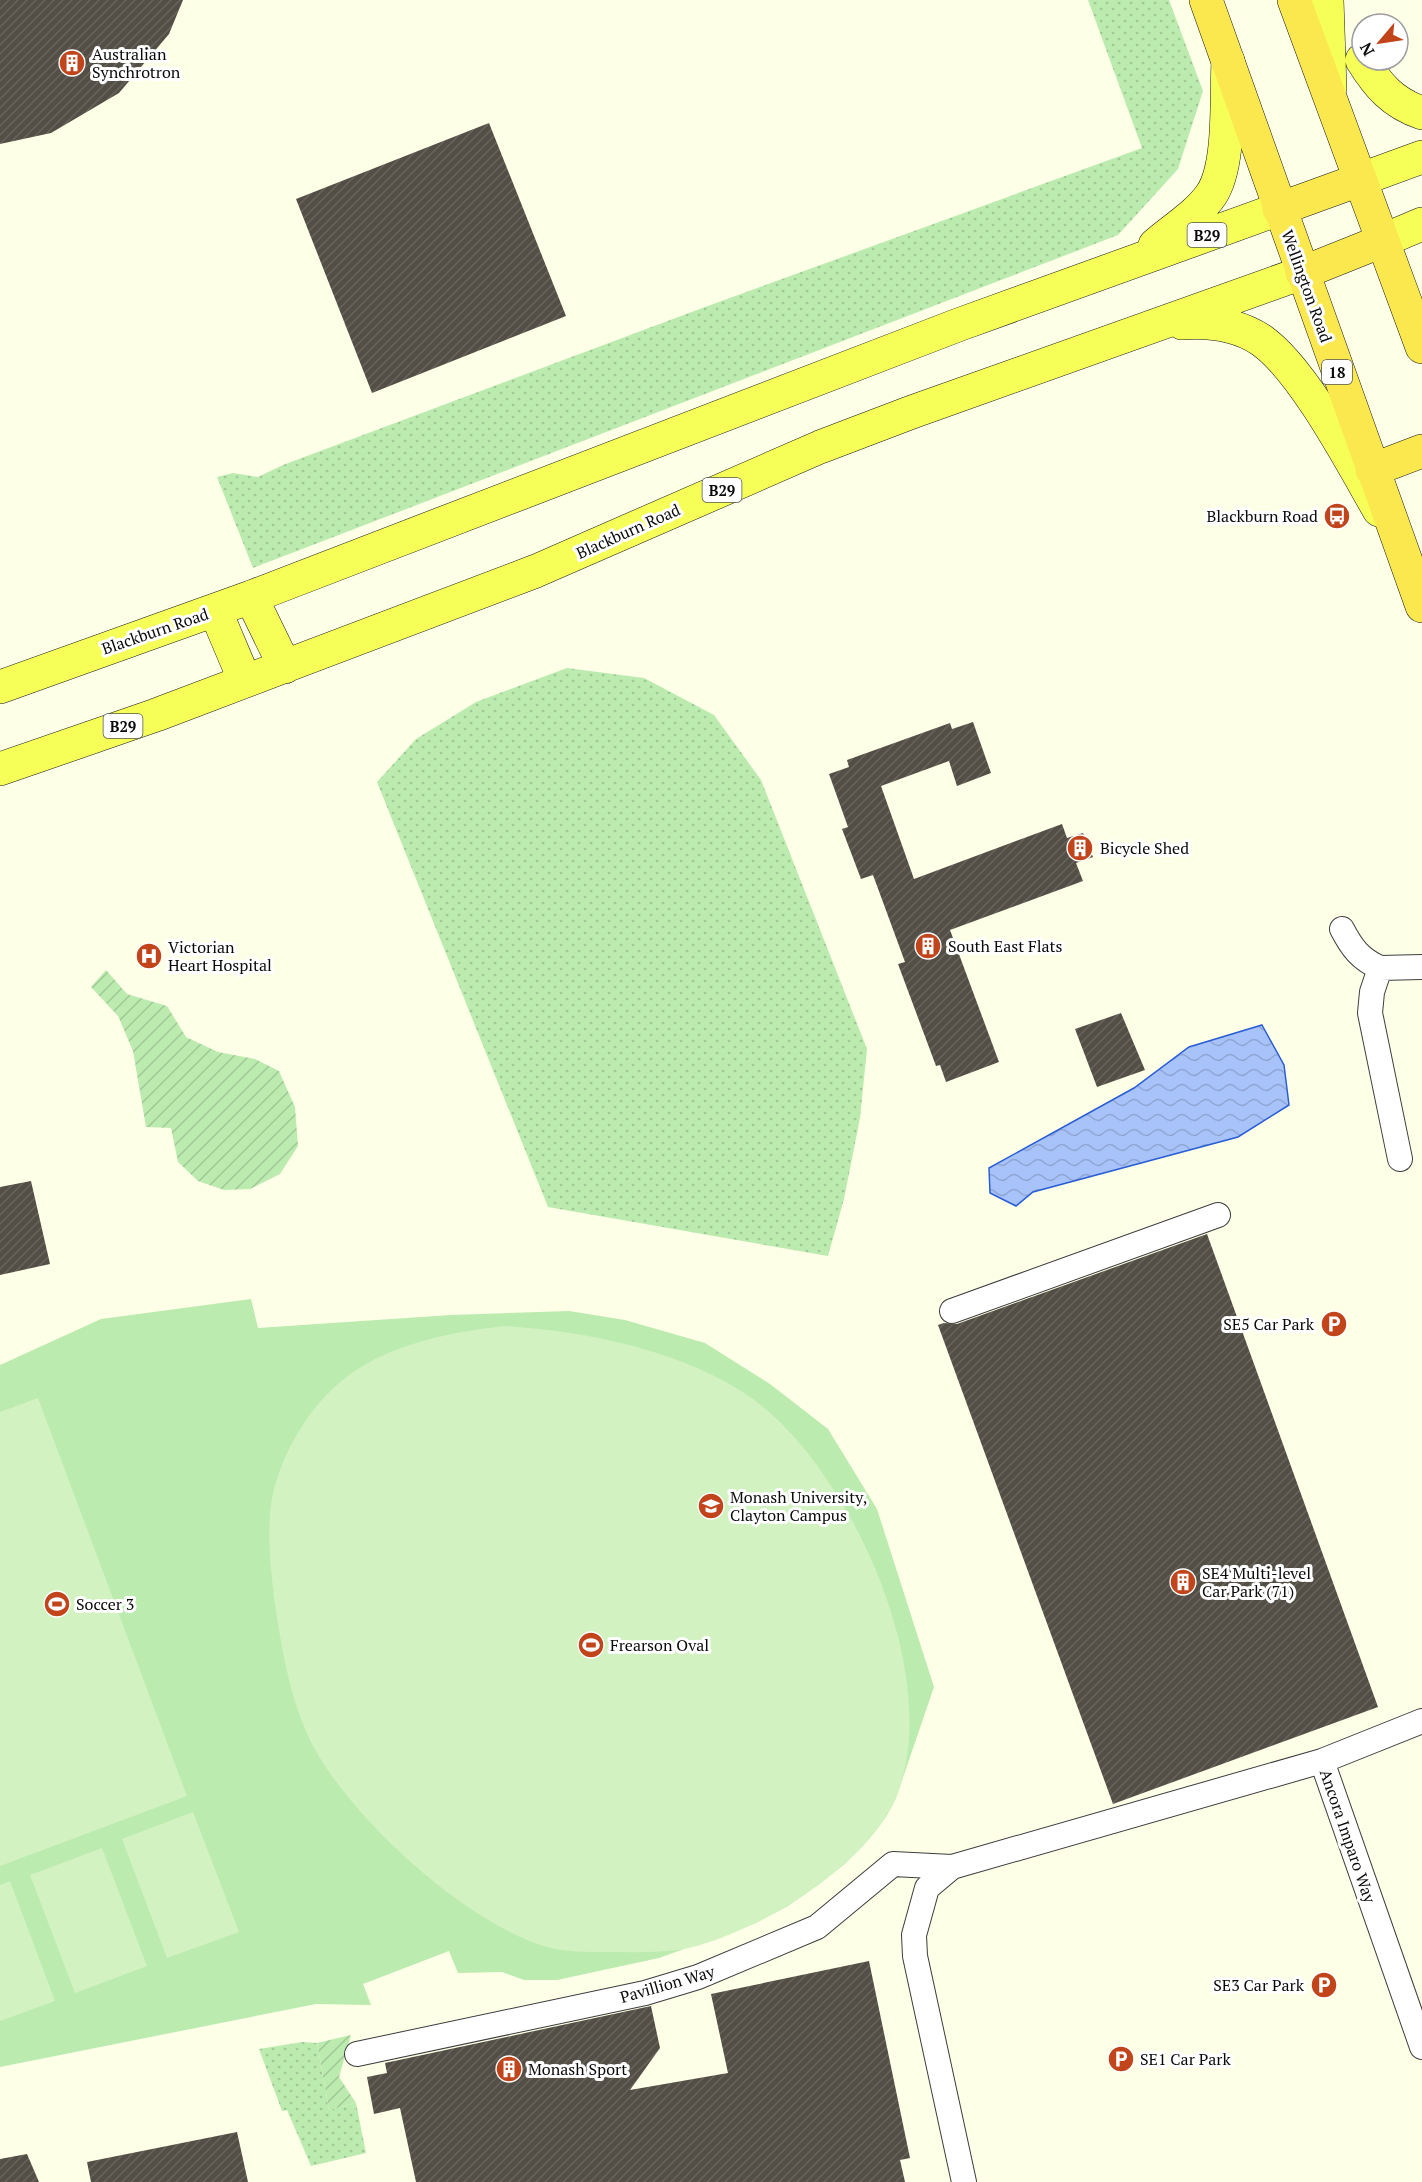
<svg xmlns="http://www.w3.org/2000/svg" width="1422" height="2182" font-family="'PT Serif',serif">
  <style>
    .grass { fill: url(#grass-dots) }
    .park { fill: #bcebaf }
    .garden { fill: url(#garden-furrows) }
    .pitch { fill: #d2f2c1 }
    .water { fill: url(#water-waves); stroke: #2a5ed5; stroke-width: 1.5 }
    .building { fill: url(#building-hatch) }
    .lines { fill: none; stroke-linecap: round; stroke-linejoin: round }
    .minor-casing { stroke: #3d3d3d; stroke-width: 26 }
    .primary-casing { stroke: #1b1b1b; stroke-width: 34 }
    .trunk-casing { stroke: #1b1b1b; stroke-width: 34 }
    .minor { stroke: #fff; stroke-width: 24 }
    .primary { stroke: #f6ff57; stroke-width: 33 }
    .trunk { stroke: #fae84e; stroke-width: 33 }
    .labels { text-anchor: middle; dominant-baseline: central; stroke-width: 6; stroke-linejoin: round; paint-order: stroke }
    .shield { fill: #fff; stroke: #545454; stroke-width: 1.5 }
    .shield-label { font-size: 15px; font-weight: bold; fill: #0a0a0a }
    .poi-label { font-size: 16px; fill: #0a0a0a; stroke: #fff; text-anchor: start }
    .street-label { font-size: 16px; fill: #0a0a0a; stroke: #fff }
  </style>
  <defs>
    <pattern id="grass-dots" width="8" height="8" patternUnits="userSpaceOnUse" patternTransform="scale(1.5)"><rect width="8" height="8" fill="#bcebaf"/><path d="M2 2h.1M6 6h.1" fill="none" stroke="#a0c895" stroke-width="1.8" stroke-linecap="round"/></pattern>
    <pattern id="garden-furrows" width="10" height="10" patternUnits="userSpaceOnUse" patternTransform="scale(1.5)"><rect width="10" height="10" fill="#bcebaf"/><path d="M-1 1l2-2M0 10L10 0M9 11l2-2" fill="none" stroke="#a0c895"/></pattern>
    <pattern id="water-waves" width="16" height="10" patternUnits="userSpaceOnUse" patternTransform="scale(1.5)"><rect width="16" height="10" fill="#a8c3fa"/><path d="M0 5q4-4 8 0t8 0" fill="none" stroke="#8fa6d5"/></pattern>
    <pattern id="building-hatch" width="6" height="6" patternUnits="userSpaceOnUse" patternTransform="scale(1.5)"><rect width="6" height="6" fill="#534f46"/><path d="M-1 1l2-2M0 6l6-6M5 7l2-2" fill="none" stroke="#67645c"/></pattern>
  </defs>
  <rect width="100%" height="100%" fill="#fdffe7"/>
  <path class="grass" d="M1088 0H1169L1203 91 1178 169 1118 235 253 568 217 477 233 473 258 477 283 465 697 310 1142 148Z
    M567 668 644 678 714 715 761 780 867 1049 860 1118 844 1199 828 1256 548 1207 377 782 416 739 476 702Z
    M302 2042 317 2043 329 2110 356 2103 366 2153 311 2166 287 2110 282 2111 259 2049Z"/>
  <path class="park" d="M251 1299 258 1328 451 1315 569 1311 625 1320 705 1343 770 1384 828 1429 877 1509 934 1687 896 1798 886 1817 845 1864 788 1906 756 1923 659 1958 557 1980H524L502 1972 458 1973 449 1951 363 1984 371 2005 316 2004 0 2067V1365L101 1319Z"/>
  <path class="garden" d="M106 970 127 994 167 1006 186 1037 218 1052 255 1059 279 1071 295 1107 298 1146 280 1174 250 1189 224 1190 198 1181 178 1162 171 1128 146 1127 133 1051 118 1016 91 987Z
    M351 2035 339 2077 356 2103 329 2110 317 2043Z"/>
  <path class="pitch" d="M506 1326C586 1331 687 1351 753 1399 852 1471 948 1683 894 1802 879 1834 849 1862 821 1883 788 1909 719 1945 677 1950 654 1953 630 1952 607 1952 587 1952 566 1952 547 1947 467 1923 363 1828 320 1758 292 1712 283 1656 275 1605 271 1572 267 1537 271 1505 277 1462 305 1412 338 1384 382 1345 449 1332 506 1326Z
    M38 1398 187 1796 0 1866V1412Z
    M193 1812 239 1932 167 1958 122 1839Z
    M102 1848 147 1966 75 1993 30 1875Z
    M10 1881 55 2001 0 2021V1885Z"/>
  <path class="water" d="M1262 1025 1284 1065 1289 1105 1238 1137 1033 1192 1016 1206 990 1193 989 1168 1134 1088 1189 1047Z"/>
  <path class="building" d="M0 0H183L169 34 119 93 51 133 0 144Z
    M489 123 566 316 372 393 296 199Z
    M973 722 991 773 957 786 949 761 881 786 914 879 1062 824 1067 838 1083 833 1093 857 1076 863 1083 881 950 930 999 1062 946 1082 940 1065 936 1066 898 964 905 962 873 875 861 879 842 829 848 827 829 774 849 767 847 760 950 723 952 729Z
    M1121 1013 1145 1070 1097 1087 1075 1029Z
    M31 1181 50 1264 0 1275V1187Z
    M1207 1234 1378 1707 1113 1804 938 1325 944 1323 957 1324Z
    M869 1961 910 2158 900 2160 905 2182H416L400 2108 374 2114 367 2077 387 2073 385 2063 651 2006 660 2048 630 2090 728 2073 711 1994Z
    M237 2132 248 2182H91L87 2162Z
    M27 2154 39 2182H0V2159Z"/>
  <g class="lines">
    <defs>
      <path id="minor" d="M1342 929C1352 948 1360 959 1380 968L1372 992 1370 1013 1400 1159
        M1380 968 1422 967
        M952 1311 1218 1215
        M1322 1761 1422 2047
        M357 2054 645 1993 698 1977 817 1927 893 1864 952 1867
        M964 2182 915 1956 914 1935 927 1888 952 1867 1322 1761 1422 1721"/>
      <path id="primary" d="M1327 0 1330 88
        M1362 60C1378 86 1393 103 1422 113
        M1359 180 1422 157
        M1382 241 1422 224
        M1155 245C1173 229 1197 215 1211 195 1231 166 1226 97 1228 61
        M1182 323C1210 321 1237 324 1261 340 1303 369 1353 465 1379 510
        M251 597 285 667
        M215 610 245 681
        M0 687 251 597 958 325 1279 209
        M0 769 156 715 536 571 820 447 912 412 1302 273"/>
      <path id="trunk" d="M1206 0 1422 606
        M1294 0 1422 347
        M1279 209 1359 180
        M1302 273 1382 241
        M1372 470 1422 451"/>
    </defs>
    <use href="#minor" class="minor-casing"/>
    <use href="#primary" class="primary-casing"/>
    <use href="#trunk" class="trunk-casing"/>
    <use href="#minor" class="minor"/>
    <use href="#primary" class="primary"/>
    <use href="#trunk" class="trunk"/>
  </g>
  <defs>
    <symbol id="building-disc" viewBox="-11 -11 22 22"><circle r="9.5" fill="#c1441b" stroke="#fff"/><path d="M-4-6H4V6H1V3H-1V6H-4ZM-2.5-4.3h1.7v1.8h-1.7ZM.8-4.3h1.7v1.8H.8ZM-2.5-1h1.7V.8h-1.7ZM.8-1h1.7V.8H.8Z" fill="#fff"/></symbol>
    <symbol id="bus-disc" viewBox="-11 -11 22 22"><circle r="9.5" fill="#c1441b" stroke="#fff"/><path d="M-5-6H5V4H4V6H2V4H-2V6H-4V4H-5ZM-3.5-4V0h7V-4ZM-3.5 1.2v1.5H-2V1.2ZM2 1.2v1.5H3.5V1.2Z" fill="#fff"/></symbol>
    <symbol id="hospital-disc" viewBox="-11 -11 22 22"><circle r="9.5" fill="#c1441b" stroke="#fff"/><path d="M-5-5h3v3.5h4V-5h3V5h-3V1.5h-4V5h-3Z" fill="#fff"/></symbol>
    <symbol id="parking-disc" viewBox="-11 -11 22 22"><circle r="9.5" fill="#c1441b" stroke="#fff"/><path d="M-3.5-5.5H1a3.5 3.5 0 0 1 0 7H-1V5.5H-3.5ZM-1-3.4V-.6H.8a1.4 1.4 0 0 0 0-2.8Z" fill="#fff"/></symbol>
    <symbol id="university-disc" viewBox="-11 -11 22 22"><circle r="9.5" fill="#c1441b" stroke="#fff"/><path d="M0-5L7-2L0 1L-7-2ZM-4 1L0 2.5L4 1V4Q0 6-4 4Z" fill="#fff"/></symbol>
    <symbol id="stadium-disc" viewBox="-11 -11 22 22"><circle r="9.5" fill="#c1441b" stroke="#fff"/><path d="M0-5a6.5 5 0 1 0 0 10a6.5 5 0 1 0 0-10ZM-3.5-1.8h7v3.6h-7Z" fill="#fff"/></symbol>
  </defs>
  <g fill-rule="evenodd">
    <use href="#building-disc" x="57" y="48" width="30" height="30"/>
    <use href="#bus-disc" x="1322" y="501" width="30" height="30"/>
    <use href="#building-disc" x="1065" y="833" width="30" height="30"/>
    <use href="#building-disc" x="913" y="931" width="30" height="30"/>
    <use href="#hospital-disc" x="134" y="941" width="30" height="30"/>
    <use href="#parking-disc" x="1319" y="1309" width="30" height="30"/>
    <use href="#university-disc" x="696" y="1491" width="30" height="30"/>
    <use href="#building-disc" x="1168" y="1567" width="30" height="30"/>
    <use href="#stadium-disc" x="42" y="1589" width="30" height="30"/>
    <use href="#stadium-disc" x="576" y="1630" width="30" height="30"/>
    <use href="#parking-disc" x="1309" y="1970" width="30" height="30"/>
    <use href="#parking-disc" x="1106" y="2044" width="30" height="30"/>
    <use href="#building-disc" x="494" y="2054" width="30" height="30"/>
  </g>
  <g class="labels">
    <g class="shield">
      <rect x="1187.5" y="223" width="39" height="24" rx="4.5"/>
      <rect x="1322" y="360" width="30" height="24" rx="4.5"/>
      <rect x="702.5" y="478" width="39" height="24" rx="4.5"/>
      <rect x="103.5" y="714" width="39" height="24" rx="4.5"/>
    </g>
    <g class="shield-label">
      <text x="1207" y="235">B29</text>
      <text x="1337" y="372">18</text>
      <text x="722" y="490">B29</text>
      <text x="123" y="726">B29</text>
    </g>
    <g class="poi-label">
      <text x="92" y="54">Australian<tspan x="92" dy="18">Synchrotron</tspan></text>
      <text x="1318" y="516" text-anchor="end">Blackburn Road</text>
      <text x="1100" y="848">Bicycle Shed</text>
      <text x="948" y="946">South East Flats</text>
      <text x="168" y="947">Victorian<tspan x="168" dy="18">Heart Hospital</tspan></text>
      <text x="1314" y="1324" text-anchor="end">SE5 Car Park</text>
      <text x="730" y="1497">Monash University,<tspan x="730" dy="18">Clayton Campus</tspan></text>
      <text x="1202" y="1573">SE4 Multi-level<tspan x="1202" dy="18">Car Park (71)</tspan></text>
      <text x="76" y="1604">Soccer 3</text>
      <text x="610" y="1645">Frearson Oval</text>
      <text x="1304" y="1985" text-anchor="end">SE3 Car Park</text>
      <text x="1140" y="2059">SE1 Car Park</text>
      <text x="528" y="2069">Monash Sport</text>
    </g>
    <g class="street-label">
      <text transform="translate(1307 286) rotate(70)">Wellington Road</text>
      <text transform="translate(628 531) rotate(-24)">Blackburn Road</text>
      <text transform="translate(155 631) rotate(-19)">Blackburn Road</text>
      <text transform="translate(1348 1836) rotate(71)">Ancora Imparo Way</text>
      <text transform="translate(667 1984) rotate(-16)">Pavillion Way</text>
    </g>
  </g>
  <g transform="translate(1380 42) rotate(241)"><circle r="28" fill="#ffffff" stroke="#9d9d9d" stroke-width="1.5"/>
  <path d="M0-4.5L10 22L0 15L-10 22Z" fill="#c1441b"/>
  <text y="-9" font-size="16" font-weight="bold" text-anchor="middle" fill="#0a0a0a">N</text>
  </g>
</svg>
